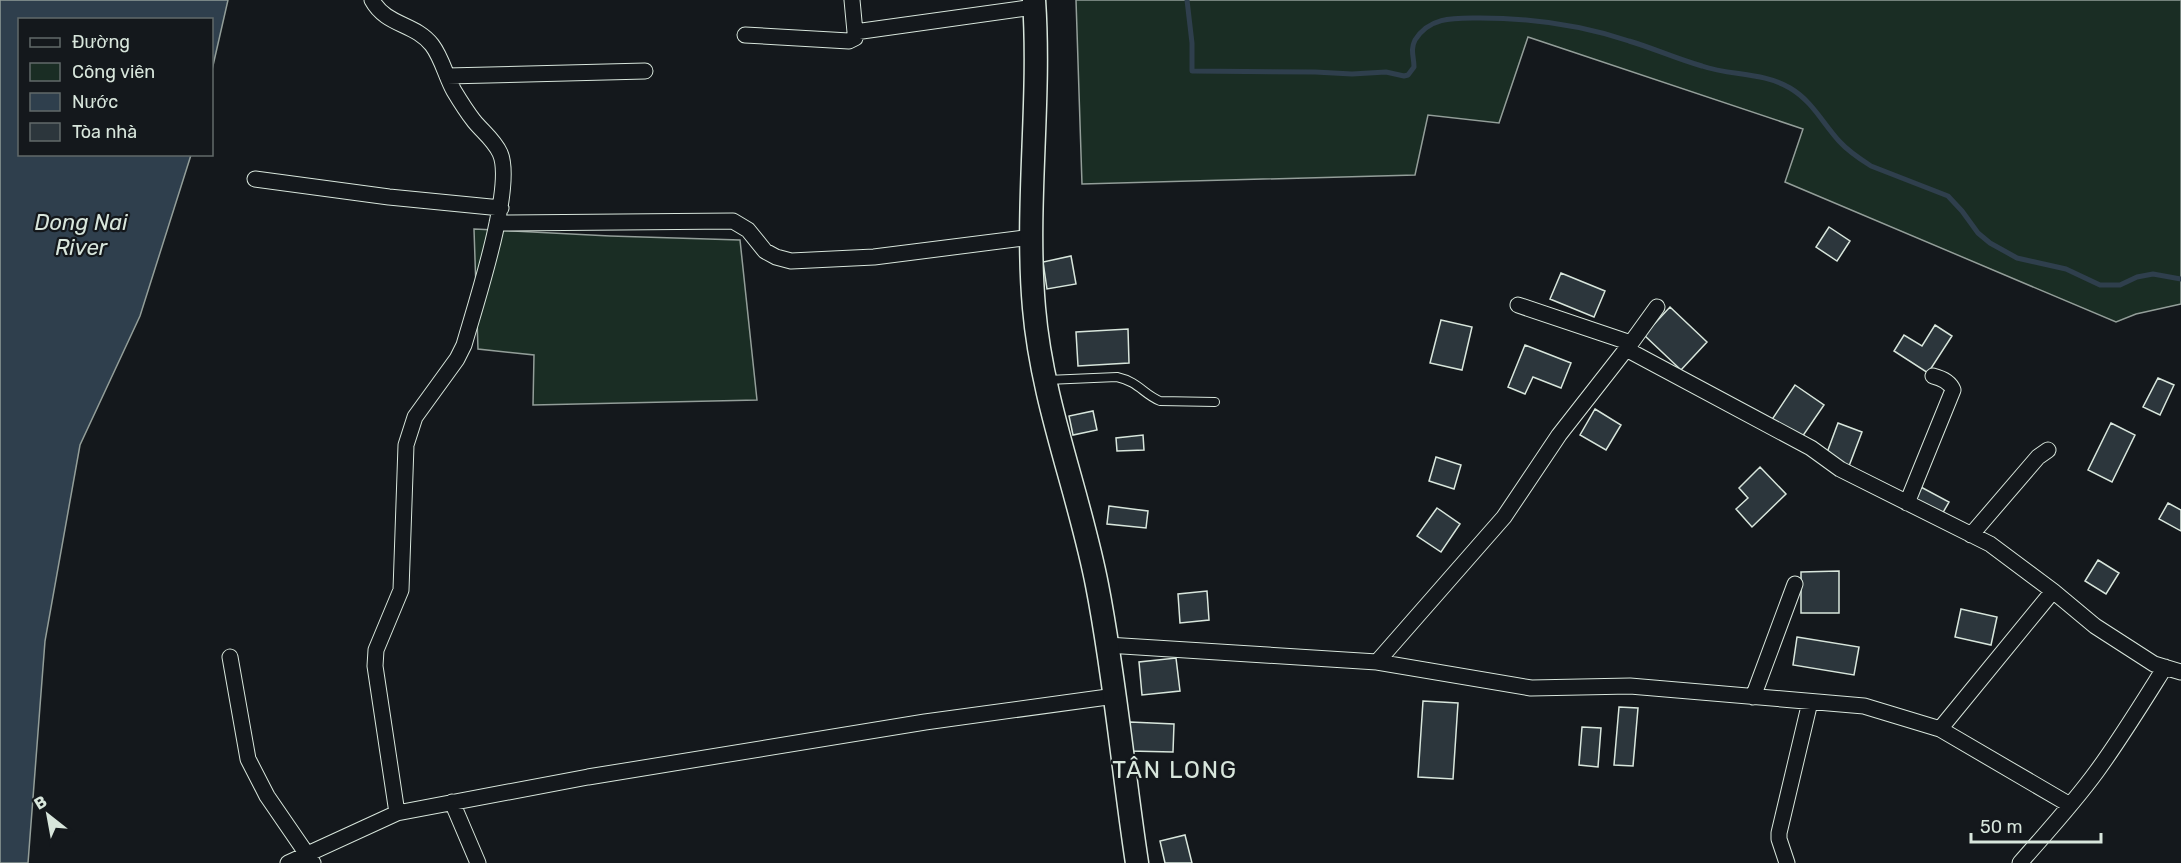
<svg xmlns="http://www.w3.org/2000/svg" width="2181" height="863" font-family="Rubik,sans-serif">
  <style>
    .green { fill: #1a2d24; stroke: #939e99; stroke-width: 1.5 }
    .water { fill: #2f3f4d; stroke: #939e99; stroke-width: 1.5 }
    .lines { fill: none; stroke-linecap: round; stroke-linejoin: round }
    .stream { stroke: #2f3f4d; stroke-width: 5 }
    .building { fill: #2c363c; stroke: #d8e6dc; stroke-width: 1.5 }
    .lane-casing { stroke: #d8e6dc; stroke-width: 10 }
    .street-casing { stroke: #d8e6dc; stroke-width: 17 }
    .secondary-casing { stroke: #d8e6dc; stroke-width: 25 }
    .lane { stroke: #14181c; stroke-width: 8 }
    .street { stroke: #14181c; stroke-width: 15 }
    .secondary { stroke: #14181c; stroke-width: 22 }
    .labels { text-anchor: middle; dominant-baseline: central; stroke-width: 4.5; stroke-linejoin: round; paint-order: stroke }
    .water-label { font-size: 22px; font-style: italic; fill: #d8e6dc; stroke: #14181c }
    .quarter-label { font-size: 24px; letter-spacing: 1.5px; fill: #d8e6dc; stroke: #14181c }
  </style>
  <rect width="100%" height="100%" fill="#14181c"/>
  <path class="green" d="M1076 0H2181V304L2136 314 2116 322 1785 182 1803 129 1528 37 1499 123 1428 115 1415 175 1082 184Z
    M474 229 610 236 740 240 757 400 533 405 534 355 478 349Z"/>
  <path class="water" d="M0 0H228L212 70V20H20V154L191 155 140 316 80 445 45 641 28 863H0Z"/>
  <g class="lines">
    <path class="stream" d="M1187 0 1192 43V71L1315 72 1352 74 1386 72 1404 76 1408 75 1414 67C1414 57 1410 50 1415 40 1430 16 1455 18 1480 18 1530 18 1581 25 1629 41 1653 48 1677 59 1702 66 1731 76 1763 72 1790 88 1812 101 1822 122 1839 141 1848 151 1860 159 1871 166L1948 196 1962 211 1978 233 1990 243 2017 258 2066 269 2100 285H2120L2137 277 2153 274 2181 279"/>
  </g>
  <path class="building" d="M1829 227 1850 241 1837 261 1816 247Z
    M1071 256 1076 284 1047 289 1043 262Z
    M1561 273 1605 291 1594 317 1550 299Z
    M1670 307 1707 342 1681 370 1644 335Z
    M1441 320 1472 327 1462 370 1430 363Z
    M1935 325 1952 336 1928 373 1894 351 1904 335 1922 346Z
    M1128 329 1129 363 1078 366 1076 332Z
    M1525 345 1571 363 1561 388 1533 377 1525 394 1508 387Z
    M2158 378 2174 385 2160 415 2143 407Z
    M1795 385 1824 405 1800 440 1771 421Z
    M1595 409 1621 425 1606 450 1580 435Z
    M1093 411 1097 430 1073 435 1069 416Z
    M1838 423 1862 432 1849 466 1825 458Z
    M2111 423 2135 435 2112 482 2088 470Z
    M1143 435 1144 450 1117 451 1116 438Z
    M1436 457 1461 465 1454 489 1429 481Z
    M1760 467 1786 494 1752 527 1736 509 1748 498 1739 488Z
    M1919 486 1949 502 1941 516 1911 500Z
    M2168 503 2181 510V531L2159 519Z
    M1109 506 1148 511 1146 528 1107 524Z
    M1437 508 1460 524 1441 552 1417 536Z
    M2098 560 2119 573 2106 594 2085 581Z
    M1839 571V613H1801V572Z
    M1207 591 1209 620 1180 623 1178 594Z
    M1961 609 1997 617 1991 645 1955 637Z
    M1797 637 1859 647 1854 675 1793 665Z
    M1176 658 1180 691 1142 695 1139 662Z
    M1423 701 1458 703 1453 779 1418 777Z
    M1619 707 1638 708 1633 766 1614 765Z
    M1130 722 1174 724 1173 752 1129 751Z
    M1582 727 1601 728 1598 767 1579 765Z
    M1185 835 1192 863H1165L1160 841Z"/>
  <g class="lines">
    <defs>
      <path id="lane" d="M1047 380 1117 377C1139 382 1143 394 1160 401L1215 402"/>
      <path id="street" d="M372 0C386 26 415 23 432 45 442 58 446 77 454 91 460 101 467 112 474 121 483 132 494 140 500 153 515 186 475 306 464 345L457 359 415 417 406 445 401 590 376 650 375 666 397 813
        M852 0 855 32
        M745 35 849 41 855 38V32L1034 7
        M447 76 645 71
        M255 179 389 197 501 208
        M497 223 733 221 748 230 765 251 776 257 791 261 874 257 1032 237
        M1518 305 1631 343
        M1626 349 1811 448 1840 469 1990 544 2053 591
        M1907 503 1953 390C1950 382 1941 378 1933 376
        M1971 535 2038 457 2048 450
        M1107 645 1377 662 1531 688 1630 686 1864 706 1940 729 2070 805
        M230 657 248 759 267 796 313 863
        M1377 662 1504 517 1559 435 1631 343 1657 307
        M1753 697 1795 584
        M1940 729 2053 591 2095 626 2154 664 2181 672
        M452 802 478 863
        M288 863 397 813 588 777 925 722 1115 696
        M1787 863 1779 839V833L1810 702
        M2020 863C2046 833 2073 804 2097 771 2121 738 2143 702 2165 667"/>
      <path id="secondary" d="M1034 0C1041 102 1025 205 1034 308 1042 403 1079 492 1097 585 1115 677 1123 771 1137 863"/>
    </defs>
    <use href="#lane" class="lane-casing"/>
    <use href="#street" class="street-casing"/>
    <use href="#secondary" class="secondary-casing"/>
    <use href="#lane" class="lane"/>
    <use href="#street" class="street"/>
    <use href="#secondary" class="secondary"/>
  </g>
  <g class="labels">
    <g class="water-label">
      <text x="81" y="222">Dong Nai<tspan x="81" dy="25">River</tspan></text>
    </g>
    <g class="quarter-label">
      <text x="1175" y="770">TÂN LONG</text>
    </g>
  </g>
  <rect x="18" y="18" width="195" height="138" fill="#14181c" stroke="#626a69" stroke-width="1.5"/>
  <rect x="30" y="38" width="30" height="9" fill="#14181c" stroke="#626a69" stroke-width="1.5"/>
  <text x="72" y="48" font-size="18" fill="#d8e6dc">Đường</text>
  <rect x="30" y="63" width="30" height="18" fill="#1a2d24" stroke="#626a69" stroke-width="1.5"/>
  <text x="72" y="78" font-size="18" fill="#d8e6dc">Công viên</text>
  <rect x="30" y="93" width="30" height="18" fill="#2f3f4d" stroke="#626a69" stroke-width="1.5"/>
  <text x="72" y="108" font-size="18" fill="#d8e6dc">Nước</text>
  <rect x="30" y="123" width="30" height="18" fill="#2c363c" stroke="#626a69" stroke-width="1.5"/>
  <text x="72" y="138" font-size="18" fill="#d8e6dc">Tòa nhà</text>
  <g transform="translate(48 815) rotate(329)" stroke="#14181c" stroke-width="4.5" paint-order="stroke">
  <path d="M0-4.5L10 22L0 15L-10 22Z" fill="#d8e6dc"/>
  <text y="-9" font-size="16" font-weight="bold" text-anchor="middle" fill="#d8e6dc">B</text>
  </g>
  <path d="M1971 833v9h130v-9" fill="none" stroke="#d8e6dc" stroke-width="3"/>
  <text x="1980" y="833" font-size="18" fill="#d8e6dc" stroke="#14181c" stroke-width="4.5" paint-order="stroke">50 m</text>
</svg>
